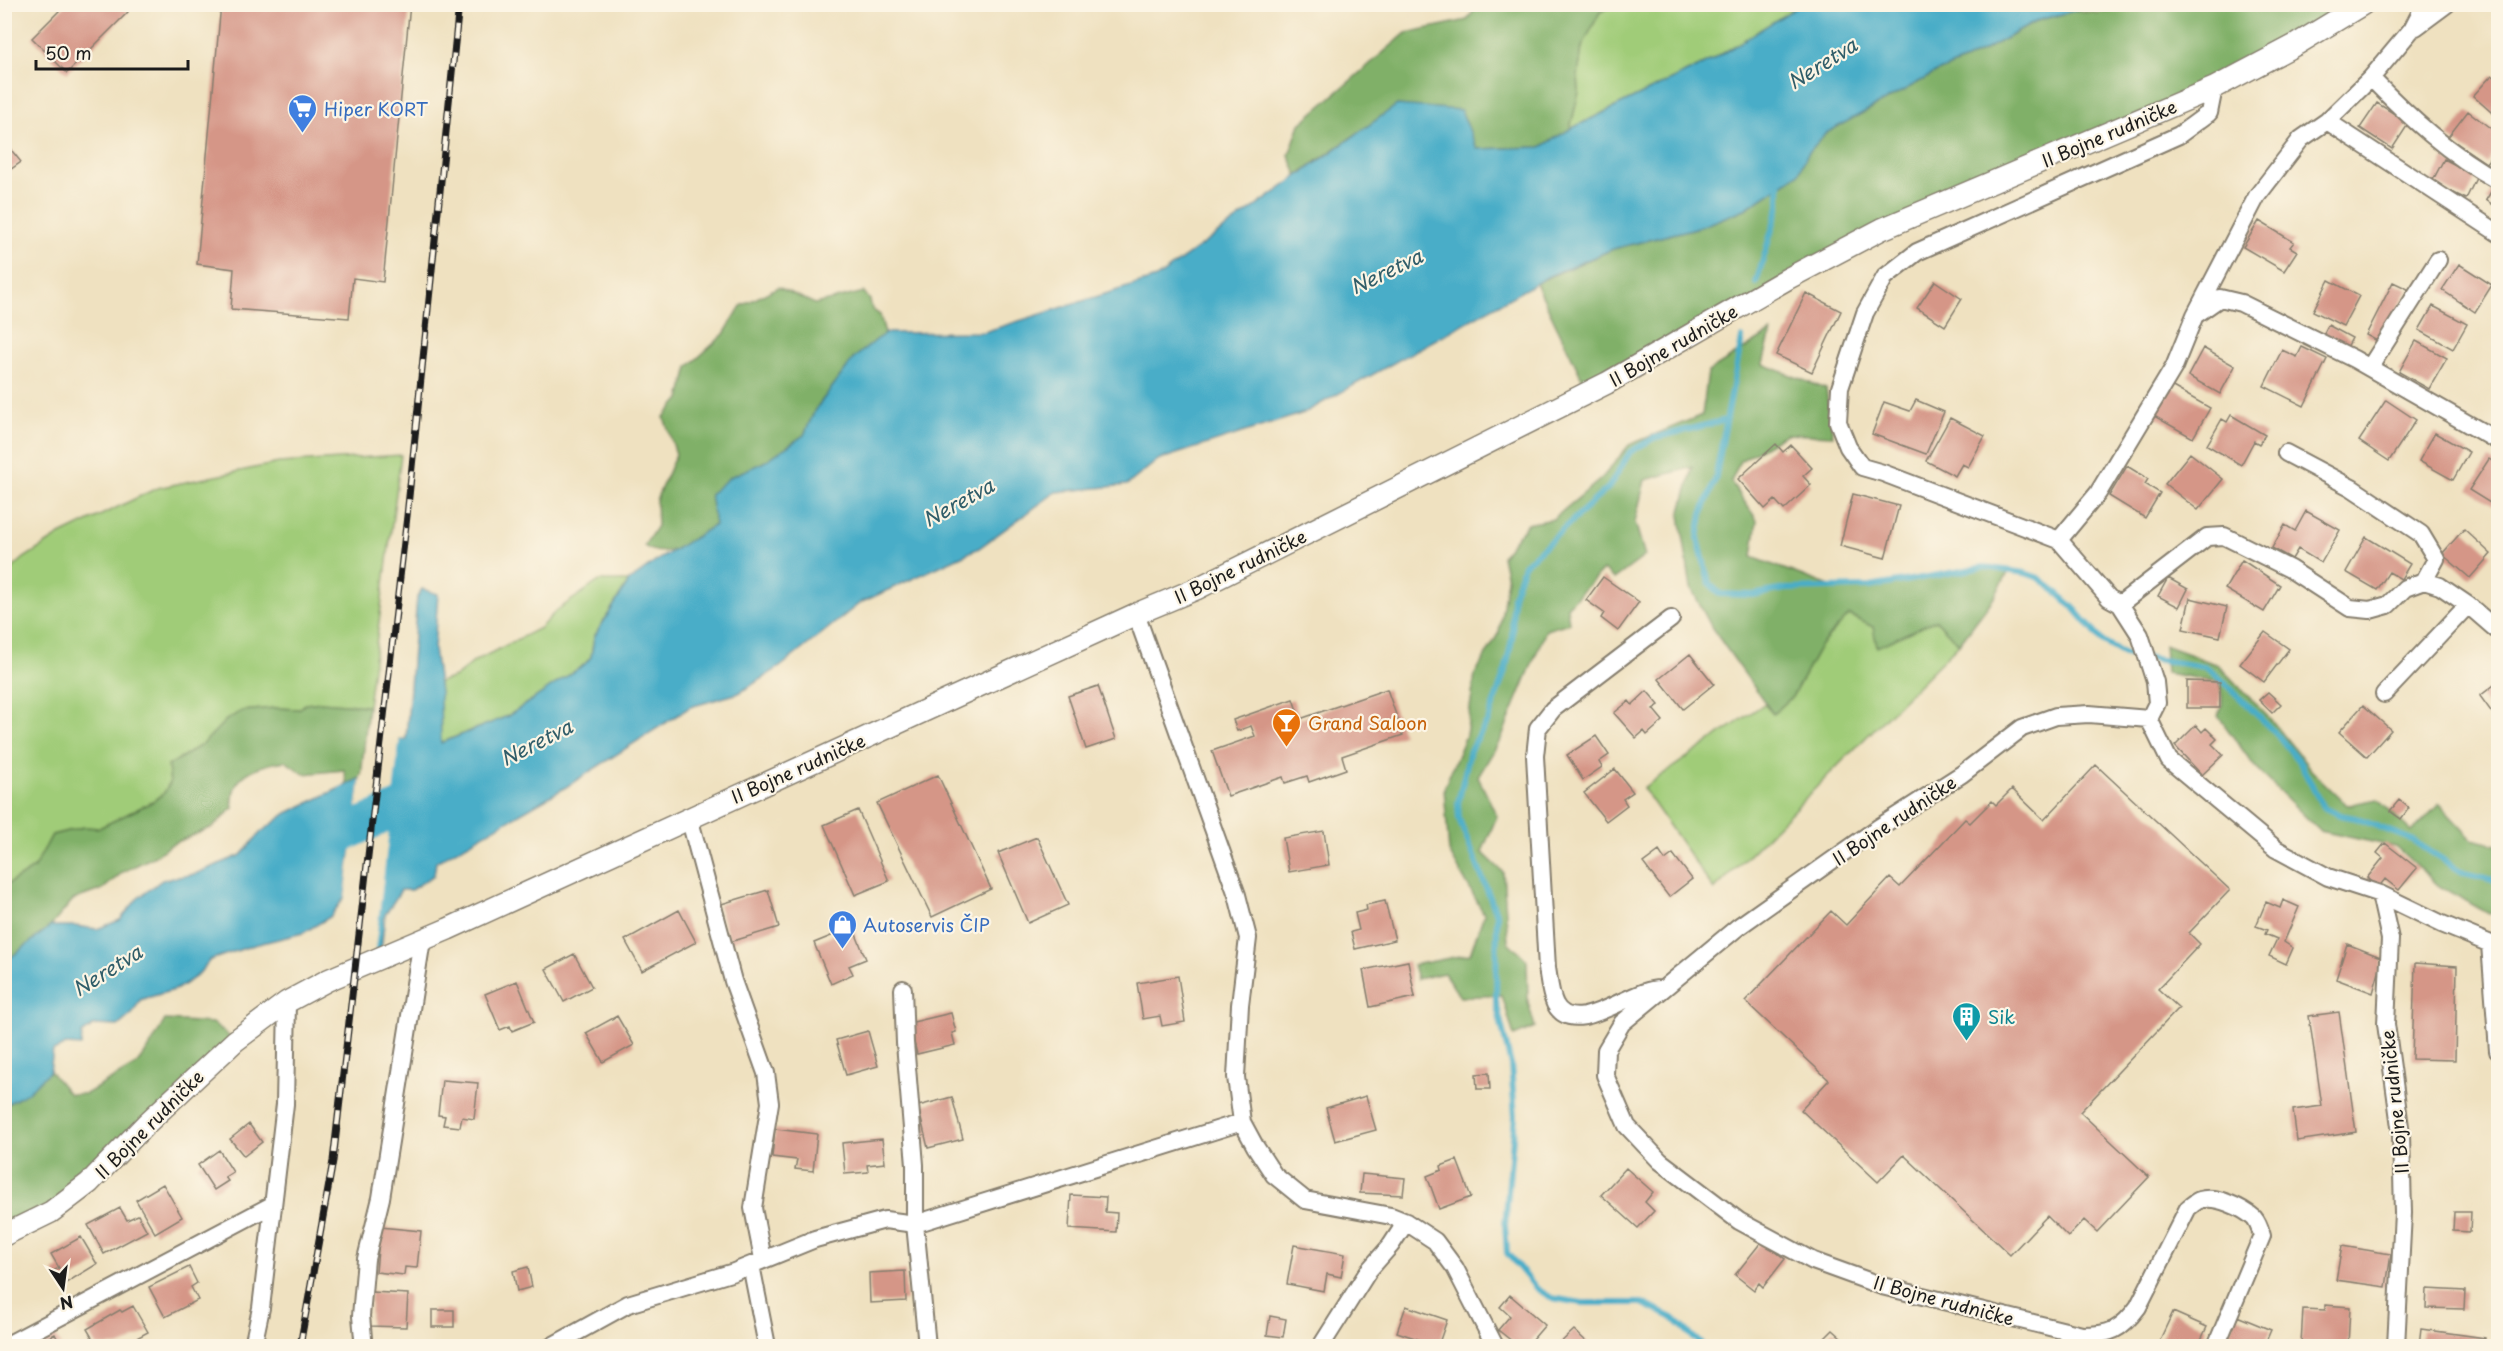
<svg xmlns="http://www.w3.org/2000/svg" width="2503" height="1351" font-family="'Playpen Sans',sans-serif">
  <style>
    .green { fill: #a0cc78; stroke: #5e744a; stroke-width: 1.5 }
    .forest { fill: #80b068; stroke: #4e6642; stroke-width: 1.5 }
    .water { fill: #49adc8; stroke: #326472; stroke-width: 1.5 }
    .pier { fill: #efe1c0 }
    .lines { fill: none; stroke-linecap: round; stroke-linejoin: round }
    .stream { stroke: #49adc8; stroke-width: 6 }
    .river { stroke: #49adc8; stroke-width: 36 }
    .building { fill: #d59687 }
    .minor-casing { stroke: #867e6e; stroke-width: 20 }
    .tertiary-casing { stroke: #867e6e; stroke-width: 24 }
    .minor { stroke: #fff; stroke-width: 16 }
    .tertiary { stroke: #fff; stroke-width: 21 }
    .rail-casing { stroke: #1c1c1c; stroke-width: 7 }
    .rail { stroke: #fcf5e5; stroke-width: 4.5; stroke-dasharray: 14; stroke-linecap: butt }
    .labels { text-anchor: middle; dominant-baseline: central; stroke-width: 4.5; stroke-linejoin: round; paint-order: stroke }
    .shop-label { font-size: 18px; fill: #366cbe; stroke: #fcf5e5; text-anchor: start }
    .street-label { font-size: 18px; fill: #1c1c1c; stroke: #fcf5e5 }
    .food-label { font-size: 18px; fill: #c56008; stroke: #fcf5e5; text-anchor: start }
    .culture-label { font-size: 18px; fill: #0d838f; stroke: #fcf5e5; text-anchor: start }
    .water-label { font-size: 20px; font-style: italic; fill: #305d69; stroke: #fcf5e5 }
  </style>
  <rect width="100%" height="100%" fill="#fcf5e5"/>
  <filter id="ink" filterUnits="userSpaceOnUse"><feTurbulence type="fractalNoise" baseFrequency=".0167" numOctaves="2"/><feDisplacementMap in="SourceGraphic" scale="12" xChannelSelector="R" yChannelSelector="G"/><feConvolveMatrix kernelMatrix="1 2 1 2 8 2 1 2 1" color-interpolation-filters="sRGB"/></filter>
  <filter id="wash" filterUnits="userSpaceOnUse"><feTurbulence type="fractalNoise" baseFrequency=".008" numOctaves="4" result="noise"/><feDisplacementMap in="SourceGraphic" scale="24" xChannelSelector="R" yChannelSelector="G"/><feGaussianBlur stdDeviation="1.35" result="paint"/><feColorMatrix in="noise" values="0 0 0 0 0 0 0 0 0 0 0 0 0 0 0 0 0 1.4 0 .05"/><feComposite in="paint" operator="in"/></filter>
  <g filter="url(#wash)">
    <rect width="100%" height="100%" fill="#efe1c0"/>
    <path class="green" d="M1617 4 1800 5 1712 60 1570 129 1579 92 1578 76 1582 47 1600 12Z
      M401 455 368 706C349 706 314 697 299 709L275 708 242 711 226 720 203 744 168 766 170 782 164 793 152 802 99 828 84 827 52 835 34 868 5 886V575L24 558 60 535 157 488 279 463Z
      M599 581H629L594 637 591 657 585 664 508 716 440 743 439 682 455 677 475 661 540 628 556 611Z
      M1849 614 1873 627 1936 620 1959 644 1714 890 1643 788 1764 704 1773 714 1792 697 1821 645Z"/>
    <path class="forest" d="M2131 4 2363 5 2297 44 1882 229 1589 393 1536 283 1613 249 1700 227 1745 209 1798 174 1808 153 1826 133 1937 72 1968 59 2039 20 2077 10 2098 13Z
      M1478 5H1616L1600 12 1582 47 1578 76 1579 92 1570 129 1541 147 1477 149 1398 105 1297 175 1289 155 1300 124 1406 33 1467 20Z
      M778 287 815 304 864 292 870 300 872 309 880 315 885 333 854 358 815 410 804 435 764 462 730 478 715 525C694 538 668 563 644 546L657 526 656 500 676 454 664 417 680 399 688 367 724 334 741 306Z
      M1771 332 1763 364 1826 389 1833 436 1786 434 1740 461 1731 482 1757 520 1752 557 1835 588 1870 587 1984 567 2009 571 1993 599 1959 644 1936 620 1877 647 1873 627 1849 615 1821 645 1792 697 1773 714 1712 628 1691 588 1680 515 1693 467 1645 480 1635 522 1645 556 1614 579 1603 570 1567 607 1569 623 1546 630 1501 739 1478 777 1497 816 1482 852 1503 872 1508 942 1527 960 1528 1002 1535 1027 1514 1036 1502 995 1460 997 1444 973 1417 979 1413 965 1470 954 1484 914 1449 852 1444 788 1466 735 1475 674 1499 632 1507 579 1502 556 1527 524 1553 519 1602 478 1629 445 1702 415 1708 372Z
      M2164 645 2218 665 2273 722 2312 771 2347 805 2377 799 2412 832 2439 804 2472 839 2498 845V912L2489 914 2439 886 2396 847 2320 831 2255 767 2218 716 2223 705 2220 682 2166 673Z
      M321 702 368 706 361 778 347 784 344 770 304 774 285 761C258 765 228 775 233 808L213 827 172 844 155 856 123 872 103 889 73 900 51 926 5 962V886L34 868 52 835 84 827 99 828 152 802 164 793 170 783 168 766 203 744 226 720 242 711 275 708 299 709 305 704Z
      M165 1020 213 1023 235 1041 89 1183 5 1235V1105L17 1099 50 1071 69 1094H86L136 1065 149 1048Z"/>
    <path class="water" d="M1800 5H2083L2077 10 2039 20 1968 59 1937 72 1826 133 1808 153 1798 174 1745 209 1700 227 1613 249 1549 276 1304 413 1158 460 1127 485 1056 492 979 548 860 603 780 667 739 693 690 707 566 787 436 862 434 875 411 890H401L385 915 379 968 361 978 396 760 391 740 406 739 417 597 422 589 438 594 434 649 440 692 441 743 508 716 585 664 591 657 594 637 629 581 659 559 715 525 710 494 730 477 764 462 804 435 815 410 854 358 885 333 984 332 1156 278 1397 105 1461 110 1477 149 1541 147 1570 129 1712 60Z
      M361 778 345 897 330 917 303 933 254 945 210 960 197 976 177 989 140 1000 133 1013 118 1026 94 1025 82 1034 81 1046 66 1045 53 1051 50 1071 26 1094 5 1105V962L51 926H75L97 929 120 920 137 899 162 880 195 874 241 855 261 832 287 813Z"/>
    <path class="pier" d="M400 736 372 976 360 981 358 978 387 763 393 759 388 740 390 737Z
      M361 775 364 779 348 897 344 904Z"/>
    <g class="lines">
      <path class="stream" d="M1756 283 1779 206V179
        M1742 338 1715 480 1702 514 1698 538 1709 583 1720 594 1752 595 1785 589 1870 587 1984 567 2025 573 2039 578 2053 589 2075 609 2103 642 2124 654 2205 667 2222 680 2280 738 2300 763 2323 807 2340 815 2356 818 2412 840 2464 873 2498 881
        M1703 1346 1673 1318 1642 1303H1582L1552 1298 1537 1289 1507 1253 1505 1225 1515 1116 1511 1065 1496 1002 1497 915 1459 819 1458 803 1470 750 1488 721 1506 668 1512 639 1513 596 1524 565 1609 487 1630 452 1654 438 1726 420"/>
      <path class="river" d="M311 849 427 795"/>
    </g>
    <g id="blocks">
      <path class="building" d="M66 4H121L128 12 67 73 32 38Z
        M221 4H410L383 282 353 278 349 318 231 309 234 269 197 264Z
        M2492 75 2498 80V118L2473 96Z
        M2377 103 2409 123 2392 149 2360 128Z
        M2468 111 2498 134V147L2486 163 2448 137Z
        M4 141 21 162 4 174Z
        M2444 159 2477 176 2466 199 2432 182Z
        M2495 185 2498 188V208L2486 200Z
        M2259 221 2294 242 2290 247 2297 251 2284 271 2243 247Z
        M2459 264 2492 285 2475 312 2442 290Z
        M2329 280 2359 296 2343 326 2313 311Z
        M1935 281 1962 299 1945 326 1917 308Z
        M2393 282 2408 289 2381 343 2366 335Z
        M1806 293 1841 311 1812 372 1776 355Z
        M2433 306 2467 324 2453 349 2419 330Z
        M2328 325 2352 338 2346 349 2322 337Z
        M2416 341 2447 358 2429 389 2399 372Z
        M2302 347 2327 359 2304 406 2264 386 2282 350 2297 357Z
        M2203 348 2235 366 2220 394 2188 376Z
        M2171 386 2210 408 2193 438 2154 416Z
        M1916 400 1944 412 1926 454 1872 434 1884 402 1910 411Z
        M2386 400 2416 420 2389 461 2359 441Z
        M2231 415 2265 435 2259 444 2254 441 2241 465 2207 445 2222 419 2227 422Z
        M1950 418 1985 436 1968 467 1962 464 1955 476 1926 461Z
        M2435 433 2469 452 2453 480 2419 461Z
        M1776 444 1783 452 1791 445 1812 468 1803 476 1811 485 1784 510 1775 500 1765 509 1738 479Z
        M2190 453 2223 479 2198 510 2165 484Z
        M2489 459 2498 465V508L2469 490Z
        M2127 466 2148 479 2145 484 2160 493 2145 518 2109 496Z
        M1853 494 1899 506 1885 558 1840 546Z
        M2306 511 2340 530 2321 563 2298 549 2292 559 2272 548 2285 525 2295 531Z
        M2464 529 2491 554 2470 578 2442 554Z
        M2366 537 2410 564 2401 579 2389 572 2377 590 2346 572Z
        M2242 560 2280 585 2264 612 2225 589Z
        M1603 577 1639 602 1618 631 1601 618 1604 613 1586 600Z
        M2168 578 2188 589 2179 607 2158 596Z
        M2190 598 2227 607 2220 637 2183 629Z
        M2265 632 2289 649 2264 682 2240 664Z
        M1690 654 1714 684 1683 709 1659 679Z
        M2187 681 2220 682V708H2187Z
        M2498 682V721L2480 696Z
        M1098 686 1116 739 1086 749 1068 696Z
        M1387 689 1403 735 1342 756 1346 769 1309 782 1307 776 1285 783 1283 777 1228 796 1212 751 1255 736 1251 726 1237 731 1233 720 1293 699 1300 719Z
        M1647 691 1659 705 1653 709 1663 721 1647 735 1644 731 1636 738 1614 713 1629 701 1632 705Z
        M2268 692 2281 704 2272 713 2259 700Z
        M2363 705 2391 730 2367 757 2339 732Z
        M2196 725 2202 732 2206 728 2217 739 2212 744 2223 755 2202 775 2175 746Z
        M1596 736 1609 755 1599 762 1602 767 1583 780 1567 755Z
        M2096 765 2230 890 2189 933 2200 944 2158 989 2179 1008 2080 1112 2149 1177 2097 1232 2084 1220 2068 1237 2047 1216 2010 1255 1904 1155 1878 1182 1801 1110 1829 1080 1745 1001 1831 911 1846 925 1890 878 1900 887 1965 819 1970 823 1992 801 1996 805 2012 789 2044 820Z
        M1615 769 1633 792 1623 799 1627 805 1606 821 1584 793Z
        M938 775 991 889 932 917 877 803Z
        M2399 800 2409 808 2401 819 2390 811Z
        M858 810 889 881 855 895 824 825Z
        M1324 831 1329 865 1289 872 1283 838Z
        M1037 837 1068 905 1028 923 998 853Z
        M2385 843 2417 868 2399 890 2385 879 2378 888 2367 878 2383 858 2377 853Z
        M1659 851 1665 860 1673 854 1692 879 1669 897 1643 863Z
        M768 890 779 927 730 942 718 905Z
        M2283 900 2299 907 2284 942 2293 948 2286 964 2269 956 2277 939 2265 934 2267 930 2256 926 2266 902 2280 908Z
        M1385 901 1395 940 1355 949 1351 932 1359 930 1355 913 1367 910 1366 905Z
        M679 910 696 942 642 971 625 940Z
        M853 927 866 959 849 966 853 974 831 984 814 943Z
        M2347 944 2383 958 2373 993 2336 979Z
        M574 954 592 987 564 1002 546 969Z
        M1408 961 1415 997 1370 1007 1363 970Z
        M2415 963 2457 966 2455 1060 2412 1059Z
        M1178 976 1185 1022 1162 1026 1160 1016 1143 1019 1137 983Z
        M517 981 534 1022 512 1031 510 1026 500 1030 485 994Z
        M2339 1012 2356 1132 2297 1141 2293 1110 2322 1106 2309 1016Z
        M951 1013 956 1032 952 1033 955 1045 917 1054 909 1023Z
        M617 1016 634 1045 603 1062 586 1033Z
        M868 1031 878 1066 846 1075 836 1040Z
        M1489 1073 1490 1089H1477L1476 1074Z
        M442 1080 478 1083 474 1119 462 1117 460 1127 443 1125 445 1116 438 1115Z
        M1366 1096 1376 1130 1335 1141 1326 1108Z
        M952 1097 963 1139 928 1148 918 1106Z
        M249 1124 262 1142 244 1156 230 1139Z
        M775 1129 817 1134 813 1171 795 1169 797 1160 772 1157Z
        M882 1139 885 1163 867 1165 868 1172 845 1174 842 1143Z
        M219 1150 233 1172 225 1177 228 1181 214 1190 198 1165Z
        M1457 1160 1471 1197 1439 1209 1427 1176 1442 1170 1441 1166Z
        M1626 1168 1653 1192 1645 1202 1654 1211 1638 1228 1601 1195Z
        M1362 1174 1405 1178 1403 1195 1360 1193Z
        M163 1184 182 1217 155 1233 136 1200Z
        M1071 1195 1106 1197 1105 1212 1117 1213 1116 1232 1069 1229Z
        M120 1208 127 1220 138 1215 147 1231 104 1254 88 1225Z
        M2454 1212H2471L2470 1232 2453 1231Z
        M380 1227 421 1231 417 1268 405 1267 404 1275 376 1272Z
        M81 1237 97 1264 61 1286 53 1271 59 1268 51 1254Z
        M1762 1241 1785 1259 1763 1287 1759 1283 1754 1290 1735 1275Z
        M1294 1245 1345 1254 1341 1277 1327 1274 1324 1291 1287 1284Z
        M2342 1246 2391 1254 2386 1287 2336 1280Z
        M189 1267 197 1283 191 1287 198 1300 165 1317 149 1287Z
        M528 1267 532 1287 517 1291 513 1271Z
        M905 1271 906 1301 870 1303 869 1273Z
        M2427 1289 2465 1291 2464 1309 2426 1308Z
        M371 1292 408 1294 406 1327 370 1326Z
        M1510 1295 1545 1325 1527 1346H1518L1498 1330 1510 1316 1500 1307Z
        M2325 1305 2350 1307 2348 1345 2301 1343 2303 1309 2325 1310Z
        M133 1306 148 1332 122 1346H97L87 1329 120 1310 122 1312Z
        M1406 1306 1447 1320 1438 1346 1397 1332Z
        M432 1310H454V1327H432Z
        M2173 1312 2207 1327 2198 1346H2157Z
        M1270 1316 1286 1319 1283 1337 1267 1335Z
        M2237 1316 2271 1330 2264 1346H2223Z
        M2421 1329 2485 1338 2484 1346H2419Z
        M1574 1330 1591 1346H1557Z
        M1833 1330 1851 1346H1817Z
        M55 1334 61 1346H31Z"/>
    </g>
  </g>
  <g filter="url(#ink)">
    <use href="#blocks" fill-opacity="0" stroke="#867e6e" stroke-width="1.5"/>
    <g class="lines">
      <defs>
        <path id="minor" d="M2416 27 2447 4
          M2371 78C2409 117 2450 155 2498 181
          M2214 88 2209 113 2179 135 1917 252 1885 277 1865 313 1840 388 1838 422 1848 447 1862 467 1883 473 2059 540 2109 598 2120 604 2140 635 2155 682 2157 703 2149 719 2169 760 2276 849 2328 877 2380 894 2442 924 2498 947
          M2327 121 2498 233
          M2197 314 2220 298 2241 303 2354 359 2498 441
          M2370 367 2438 260
          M2286 453 2352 488 2421 534 2436 559 2424 581
          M2059 540 2098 493 2174 367 2195 315 2257 196 2301 139 2327 121 2371 78 2412 29 2425 4
          M2120 604 2207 537 2224 536 2290 569 2350 608 2370 610 2388 605 2405 588 2424 581 2440 586 2468 605 2498 631
          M1136 614 1237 895 1248 938 1240 1005 1236 1077 1242 1122 1255 1146 1274 1175 1305 1200 1391 1216 1406 1222 1435 1241 1455 1268 1495 1346
          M2384 694 2468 605
          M2149 719 2089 714 2056 716 2022 728 1962 774 1878 828 1738 927 1622 1023 1606 1050 1605 1075 1627 1126 1660 1161 1739 1221 1813 1261 1882 1286 2082 1335C2110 1335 2121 1330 2138 1307L2188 1208C2191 1206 2196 1201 2200 1200 2216 1195 2243 1208 2254 1218 2259 1224 2260 1229 2262 1236L2216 1346
          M689 817 733 981 766 1073 770 1103 753 1208 763 1259
          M2380 894 2390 939 2386 1024 2401 1134 2403 1213 2396 1346
          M2490 944 2498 1051
          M903 989 905 1043 915 1165V1224L927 1346
          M1662 989C1633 986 1575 1041 1555 1004 1550 994 1549 979 1547 968L1535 756 1538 728 1553 709 1671 619
          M751 1265 767 1346
          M363 1338 361 1316 366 1259 381 1198 422 940
          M5 1346 272 1205
          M253 1346 261 1308 285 1104 287 1002
          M552 1346 628 1304 734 1272 815 1239 885 1220 915 1224 1242 1122
          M1321 1346 1369 1270 1391 1245 1406 1222"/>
        <path id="tertiary" d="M4 1235 51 1212 89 1183 146 1124 235 1041 287 1002 328 980 448 929 1136 614 1196 589 1607 383 1787 279 1882 229 2214 88 2297 44 2363 4"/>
      </defs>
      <use href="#minor" class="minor-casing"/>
      <use href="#tertiary" class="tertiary-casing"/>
      <use href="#minor" class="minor"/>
      <use href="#tertiary" class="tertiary"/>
      <defs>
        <path id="rail" d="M300 1346 333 1161 407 516 459 4"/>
      </defs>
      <use href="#rail" class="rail-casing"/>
      <use href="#rail" class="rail"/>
    </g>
  </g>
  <defs>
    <symbol id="supermarket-pin" viewBox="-11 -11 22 30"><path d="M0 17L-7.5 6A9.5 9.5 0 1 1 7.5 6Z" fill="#3f7fe0" stroke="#fcf5e5"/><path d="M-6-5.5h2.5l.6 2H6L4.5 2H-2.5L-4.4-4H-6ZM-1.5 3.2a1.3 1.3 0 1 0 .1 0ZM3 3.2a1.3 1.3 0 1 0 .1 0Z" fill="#fff"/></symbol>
    <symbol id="bar-pin" viewBox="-11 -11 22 30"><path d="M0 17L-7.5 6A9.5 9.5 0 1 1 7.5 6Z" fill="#e8710a" stroke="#fcf5e5"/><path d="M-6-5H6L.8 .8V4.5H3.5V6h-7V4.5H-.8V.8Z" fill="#fff"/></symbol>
    <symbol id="shop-pin" viewBox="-11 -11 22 30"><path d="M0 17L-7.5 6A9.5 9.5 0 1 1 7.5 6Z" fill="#3f7fe0" stroke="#fcf5e5"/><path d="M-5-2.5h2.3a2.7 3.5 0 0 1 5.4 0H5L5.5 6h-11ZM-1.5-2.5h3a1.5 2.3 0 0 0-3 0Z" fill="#fff"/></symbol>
    <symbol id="building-pin" viewBox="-11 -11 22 30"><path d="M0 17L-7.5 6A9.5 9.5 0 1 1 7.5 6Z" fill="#0f9aa8" stroke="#fcf5e5"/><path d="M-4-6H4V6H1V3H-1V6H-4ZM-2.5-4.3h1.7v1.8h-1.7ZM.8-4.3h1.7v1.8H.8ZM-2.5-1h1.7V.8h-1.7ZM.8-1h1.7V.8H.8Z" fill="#fff"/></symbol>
  </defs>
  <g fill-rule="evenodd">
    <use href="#supermarket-pin" x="286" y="92" width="33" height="45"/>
    <use href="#bar-pin" x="1270" y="706" width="33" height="45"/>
    <use href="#shop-pin" x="826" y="908" width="33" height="45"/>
    <use href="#building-pin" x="1950" y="1000" width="33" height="45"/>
  </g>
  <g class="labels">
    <g class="shop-label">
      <text x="324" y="108">Hiper KORT</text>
      <text x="863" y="924">Autoservis ČIP</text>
    </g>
    <g class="street-label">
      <text transform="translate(2109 133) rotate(-23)">II Bojne rudničke</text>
      <text transform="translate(1673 345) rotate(-30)">II Bojne rudničke</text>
      <text transform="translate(1240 566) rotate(-26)">II Bojne rudničke</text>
      <text transform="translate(798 768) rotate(-24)">II Bojne rudničke</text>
      <text transform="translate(1894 820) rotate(-34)">II Bojne rudničke</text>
      <text transform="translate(2394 1102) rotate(-96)">II Bojne rudničke</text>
      <text transform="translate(149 1124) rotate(-45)">II Bojne rudničke</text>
      <text transform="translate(1944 1300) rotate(15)">II Bojne rudničke</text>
    </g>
    <g class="food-label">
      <text x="1308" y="722">Grand Saloon</text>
    </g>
    <g class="culture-label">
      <text x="1988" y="1016">Sik</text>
    </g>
    <g class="water-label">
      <text transform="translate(1822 63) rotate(-32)">Neretva</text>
      <text transform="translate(1386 271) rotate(-26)">Neretva</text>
      <text transform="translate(958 502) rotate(-29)">Neretva</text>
      <text transform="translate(536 742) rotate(-27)">Neretva</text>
      <text transform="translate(107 970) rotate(-32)">Neretva</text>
    </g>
  </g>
  <rect width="2503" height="1351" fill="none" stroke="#fcf5e5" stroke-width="24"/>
  <g transform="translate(63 1288) rotate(167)" stroke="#fcf5e5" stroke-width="4.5" paint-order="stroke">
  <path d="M0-4.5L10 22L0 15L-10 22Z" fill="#1c1c1c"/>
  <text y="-9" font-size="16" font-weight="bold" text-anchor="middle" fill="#1c1c1c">N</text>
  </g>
  <path d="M36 60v9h152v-9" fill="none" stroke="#1c1c1c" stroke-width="3"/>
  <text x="45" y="60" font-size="18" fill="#1c1c1c" stroke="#fcf5e5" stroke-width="4.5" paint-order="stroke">50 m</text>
</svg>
